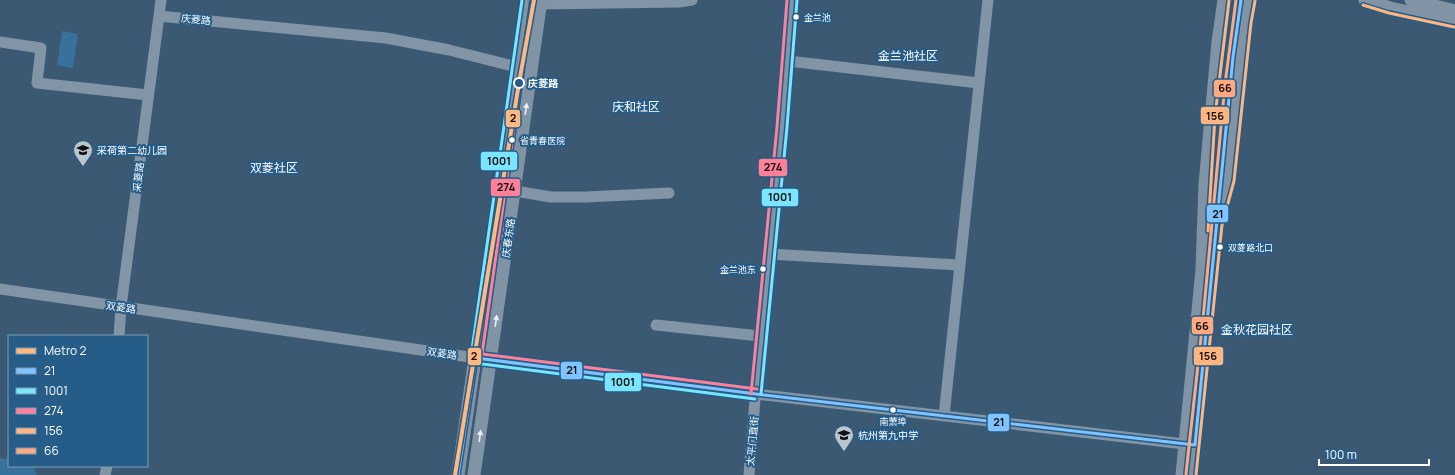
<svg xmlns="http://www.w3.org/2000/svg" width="1455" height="475" font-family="Manrope,'Noto Sans SC',sans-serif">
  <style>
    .green { fill: #37719c }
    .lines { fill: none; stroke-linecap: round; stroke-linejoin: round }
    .minor { stroke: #8295a6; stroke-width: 11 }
    .major { stroke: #8194a5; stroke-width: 13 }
    .bus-1-casing { stroke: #255c88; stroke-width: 6 }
    .bus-2-casing { stroke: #255c88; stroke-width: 6 }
    .bus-3-casing { stroke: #255c88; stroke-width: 6 }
    .bus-4-casing { stroke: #255c88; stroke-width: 6 }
    .bus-5-casing { stroke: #255c88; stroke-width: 6 }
    .bus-1 { stroke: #80c4ff; stroke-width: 3 }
    .bus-2 { stroke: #7ae5fd; stroke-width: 3 }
    .bus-3 { stroke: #ff8098; stroke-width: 3 }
    .bus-4 { stroke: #ffb580; stroke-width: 3 }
    .bus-5 { stroke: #ffa980; stroke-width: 3 }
    .metro-1-casing { stroke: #255c88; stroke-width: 7 }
    .metro-1 { stroke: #ffb980; stroke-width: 4 }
    .oneway { fill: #eceff2 }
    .bus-dot { fill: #fff; stroke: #255c88; stroke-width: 1.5 }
    .stop-dot { fill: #255c88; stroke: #fff; stroke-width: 2 }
    .labels { text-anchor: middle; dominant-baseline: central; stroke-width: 4; stroke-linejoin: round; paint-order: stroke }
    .bus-label { font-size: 9px; fill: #fff; stroke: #255c88; text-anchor: start }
    .street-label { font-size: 10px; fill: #fff; stroke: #255c88 }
    .stop-label { font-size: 10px; font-weight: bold; fill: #fff; stroke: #255c88; text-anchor: start }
    .poi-label { font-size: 10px; fill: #fff; stroke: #255c88; text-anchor: start }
    .quarter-label { font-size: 12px; fill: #fff; stroke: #255c88 }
    .line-badge { stroke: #255c88; stroke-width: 1.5 }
    .pale-badge-label { font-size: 11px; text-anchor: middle; font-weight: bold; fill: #111 }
  </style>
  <rect width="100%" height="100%" fill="#3b5972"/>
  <path class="green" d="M62 31 78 34 73 68 57 65Z
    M0 458 9 459V466H33L37 475H0Z"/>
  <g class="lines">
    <path class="minor" d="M541 4 679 2 692 0
      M159 16 386 38 449 50 517 67
      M0 42 41 48 37 83 148 95
      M788 61 979 83
      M515 191 551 197H586L669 193
      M769 254 959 265
      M0 289 476 358 756 394 1193 445
      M656 325 760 336
      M119 336 121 307 161 0
      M944 416 988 0
      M105 475 107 466
      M749 475 760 336 782 127 792 0"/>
    <path class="major" d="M1365 0 1390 8 1455 22
      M1411 0 1455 11
      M1220 183 1233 57 1237 25
      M458 475 527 0
      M474 475 541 0
      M1182 475 1202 270 1205 184 1218 42 1224 0
      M1191 475 1217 224 1229 180 1246 22 1250 0"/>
    <defs>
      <path id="bus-1" d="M458 475 476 358 756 394 1195 445 1233 57 1241 0"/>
      <path id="bus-2" d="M522 0 471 357 472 361 475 363 755 399
        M761 394 787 127 797 0"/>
      <path id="bus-3" d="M532 1 482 354 757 389
        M751 394 777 127 787 0"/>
      <path id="bus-4" d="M1363 5 1389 13 1454 27
        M1208 231 1215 116 1229 1
        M1196 475 1222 225 1234 181 1251 23 1255 1"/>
      <path id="bus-5" d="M1186 474 1203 319 1225 84 1236 0"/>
    </defs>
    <use href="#bus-1" class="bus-1-casing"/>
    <use href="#bus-2" class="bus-2-casing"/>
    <use href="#bus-3" class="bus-3-casing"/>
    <use href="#bus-4" class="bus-4-casing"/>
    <use href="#bus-5" class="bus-5-casing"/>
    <use href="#bus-1" class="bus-1"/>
    <use href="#bus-2" class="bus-2"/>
    <use href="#bus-3" class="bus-3"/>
    <use href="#bus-4" class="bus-4"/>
    <use href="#bus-5" class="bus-5"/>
    <defs>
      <path id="metro-1" d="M455 475 519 83 534 0"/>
    </defs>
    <use href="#metro-1" class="metro-1-casing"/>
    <use href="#metro-1" class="metro-1"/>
  </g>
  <defs><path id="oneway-solid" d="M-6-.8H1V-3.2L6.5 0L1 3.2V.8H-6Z"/></defs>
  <g class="oneway">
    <use href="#oneway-solid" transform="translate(526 109) rotate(-82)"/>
    <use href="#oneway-solid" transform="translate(496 321) rotate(-82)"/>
    <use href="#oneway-solid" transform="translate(480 436) rotate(-82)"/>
  </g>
  <defs>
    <symbol id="school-pin" viewBox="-11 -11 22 30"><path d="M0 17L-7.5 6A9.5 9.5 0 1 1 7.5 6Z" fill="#bac5ce" stroke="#255c88"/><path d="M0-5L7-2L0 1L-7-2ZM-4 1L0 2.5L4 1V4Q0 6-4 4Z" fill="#111"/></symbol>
  </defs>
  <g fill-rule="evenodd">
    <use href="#school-pin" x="72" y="139" width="22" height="30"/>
    <use href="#school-pin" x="833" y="424" width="22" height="30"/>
  </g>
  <g class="bus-dot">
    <circle cx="796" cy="17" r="3.5"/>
    <circle cx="512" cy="140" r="3.5"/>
    <circle cx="1220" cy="247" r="3.5"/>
    <circle cx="763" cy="269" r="3.5"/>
    <circle cx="893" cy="410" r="3.5"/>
  </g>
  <circle class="stop-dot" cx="519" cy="83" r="5"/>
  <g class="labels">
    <g class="bus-label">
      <text x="804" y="17">金兰池</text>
      <text x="520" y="140">省青春医院</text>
      <text x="1228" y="247">双菱路北口</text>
      <text x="756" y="269" text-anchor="end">金兰池东</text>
      <text x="893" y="421" text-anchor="middle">南萧埠</text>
    </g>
    <g class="street-label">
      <text transform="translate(196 19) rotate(6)">庆菱路</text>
      <text transform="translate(138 177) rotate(-83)">采菱路</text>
      <text transform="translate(508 238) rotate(-82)">庆春东路</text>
      <text transform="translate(121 307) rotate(8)">双菱路</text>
      <text transform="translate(442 353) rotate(8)">双菱路</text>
      <text transform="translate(752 441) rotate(-85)">太平门直街</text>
    </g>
    <g class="stop-label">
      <text x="528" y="83">庆菱路</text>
    </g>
    <g class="poi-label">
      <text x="97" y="150">采荷第二幼儿园</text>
      <text x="858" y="435">杭州第九中学</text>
    </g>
    <g class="quarter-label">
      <text x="908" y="55">金兰池社区</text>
      <text x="636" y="106">庆和社区</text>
      <text x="274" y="167">双菱社区</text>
      <text x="1257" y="329">金秋花园社区</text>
    </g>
  </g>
  <g class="line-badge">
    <rect x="1213" y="79" width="23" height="19" rx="4" fill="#ffa980"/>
    <rect x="1200" y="106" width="30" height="19" rx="4" fill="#ffb580"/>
    <rect x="505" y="109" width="16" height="19" rx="4" fill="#ffb980"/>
    <rect x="480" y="151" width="38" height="20" rx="4" fill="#7ae5fd"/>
    <rect x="758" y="158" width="30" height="19" rx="4" fill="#ff8098"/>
    <rect x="490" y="178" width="31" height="19" rx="4" fill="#ff8098"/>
    <rect x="761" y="188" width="38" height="19" rx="4" fill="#7ae5fd"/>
    <rect x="1206" y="204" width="23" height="19" rx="4" fill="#80c4ff"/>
    <rect x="1191" y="316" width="23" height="19" rx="4" fill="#ffa980"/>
    <rect x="1193" y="346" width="31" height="20" rx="4" fill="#ffb580"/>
    <rect x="467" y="347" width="15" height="19" rx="4" fill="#ffb980"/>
    <rect x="560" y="361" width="23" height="19" rx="4" fill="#80c4ff"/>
    <rect x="604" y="372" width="38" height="20" rx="4" fill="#7ae5fd"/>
    <rect x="987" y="413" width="23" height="19" rx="4" fill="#80c4ff"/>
  </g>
  <g class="pale-badge-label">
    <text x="1225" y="92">66</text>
    <text x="1215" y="120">156</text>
    <text x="513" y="122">2</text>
    <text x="499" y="165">1001</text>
    <text x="773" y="171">274</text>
    <text x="506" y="191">274</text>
    <text x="780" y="201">1001</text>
    <text x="1218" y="218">21</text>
    <text x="1202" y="330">66</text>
    <text x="1208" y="360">156</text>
    <text x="474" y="360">2</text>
    <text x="572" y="374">21</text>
    <text x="623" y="386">1001</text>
    <text x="999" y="426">21</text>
  </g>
  <rect x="8" y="335" width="140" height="132" fill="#255c88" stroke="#7c9db8"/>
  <rect x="16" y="348" width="20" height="6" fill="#ffb980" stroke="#7c9db8"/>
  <text x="44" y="355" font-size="12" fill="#ffffff">Metro 2</text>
  <rect x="16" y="368" width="20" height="6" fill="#80c4ff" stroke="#7c9db8"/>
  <text x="44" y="375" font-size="12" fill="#ffffff">21</text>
  <rect x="16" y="388" width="20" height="6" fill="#7ae5fd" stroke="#7c9db8"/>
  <text x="44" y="395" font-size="12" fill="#ffffff">1001</text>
  <rect x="16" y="408" width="20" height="6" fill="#ff8098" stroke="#7c9db8"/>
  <text x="44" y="415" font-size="12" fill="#ffffff">274</text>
  <rect x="16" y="428" width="20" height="6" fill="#ffb580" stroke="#7c9db8"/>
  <text x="44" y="435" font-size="12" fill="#ffffff">156</text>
  <rect x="16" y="448" width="20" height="6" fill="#ffa980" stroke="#7c9db8"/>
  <text x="44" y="455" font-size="12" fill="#ffffff">66</text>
  <path d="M1319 459v6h110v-6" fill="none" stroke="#ffffff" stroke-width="2"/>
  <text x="1325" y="459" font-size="12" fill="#ffffff" stroke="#255c88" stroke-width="3" paint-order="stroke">100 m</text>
</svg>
